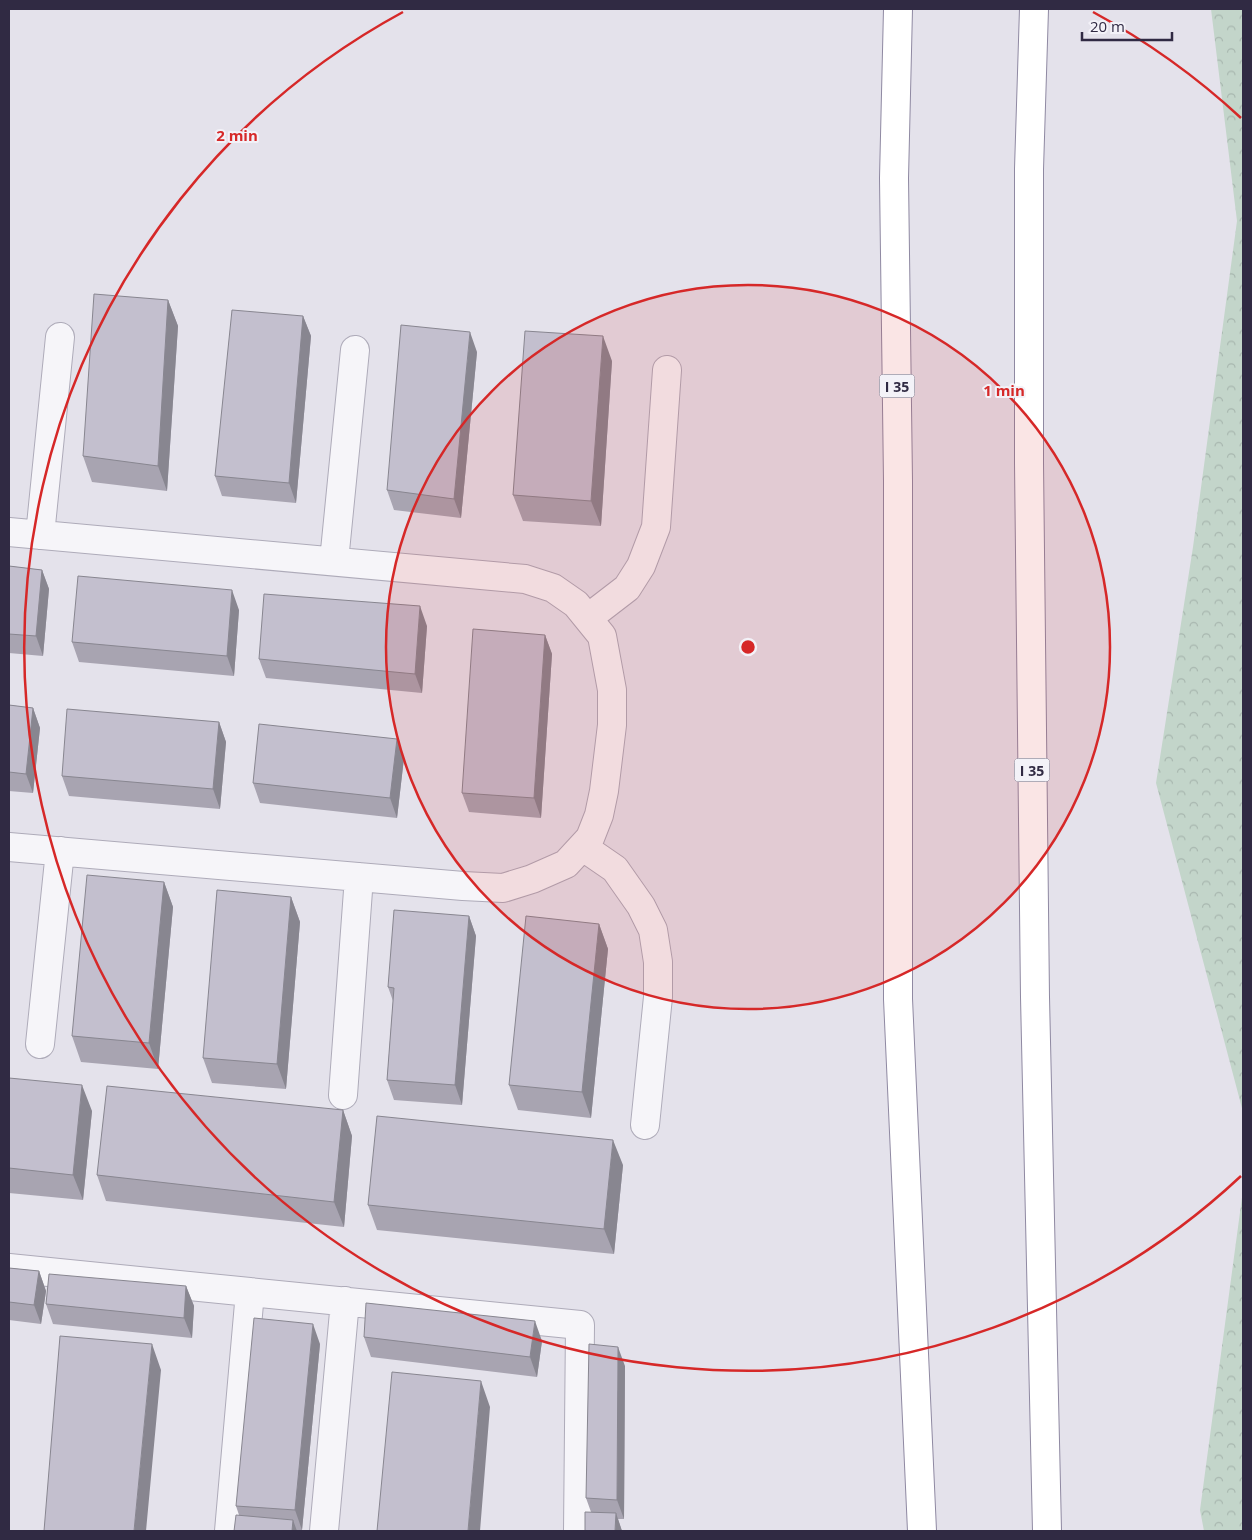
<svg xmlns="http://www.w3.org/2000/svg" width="1252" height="1540" font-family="'Open Sans',sans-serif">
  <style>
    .forest { fill: url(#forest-crowns) }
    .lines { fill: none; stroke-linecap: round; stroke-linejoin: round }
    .minor-casing { stroke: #aeabb9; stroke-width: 30 }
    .highway-casing { stroke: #8f89a2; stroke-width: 30 }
    .minor { stroke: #f6f5f9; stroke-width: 28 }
    .highway { stroke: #fff; stroke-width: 28 }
    .wall { fill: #a8a4b1 }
    .shaded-wall { fill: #888690 }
    .building { fill: #c3bfce; stroke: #888690 }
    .ring { fill: none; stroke: #d62828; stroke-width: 2.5 }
    .labels { text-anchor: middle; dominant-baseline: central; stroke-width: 4; stroke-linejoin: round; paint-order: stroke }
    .shield { fill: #f3f2f8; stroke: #6a6679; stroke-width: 1 }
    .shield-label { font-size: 14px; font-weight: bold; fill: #302a43 }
    .centre { fill: #d62828; stroke: #f3f2f8; stroke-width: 2.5 }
    .ring-label { font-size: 15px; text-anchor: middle; font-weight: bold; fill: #d62828; stroke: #f3f2f8; stroke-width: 4; stroke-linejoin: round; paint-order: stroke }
  </style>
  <defs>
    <pattern id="forest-crowns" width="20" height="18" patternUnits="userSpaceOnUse" patternTransform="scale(1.25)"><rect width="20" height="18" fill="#c3d5ca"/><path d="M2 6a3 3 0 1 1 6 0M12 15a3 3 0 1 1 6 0" fill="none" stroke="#a8b7af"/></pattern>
  </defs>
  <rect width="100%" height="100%" fill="#e4e2eb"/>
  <path class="forest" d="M1211 9H1243V1112L1156 783 1193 547 1237 221Z
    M1243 1190V1531H1204L1200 1510Z"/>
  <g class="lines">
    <defs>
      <path id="minor" d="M9 532 525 579 553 588 576 604 602 636 612 690V725L604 791 599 815 590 838 566 864 532 879 503 888 463 886 9 847
        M40 535 60 337
        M334 561 355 350
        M588 618 627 588 641 566 656 527 667 370
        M583 847 615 869 641 906 653 930 658 962V997L645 1125
        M40 1044 60 851
        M343 1095 359 877
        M9 1268 580 1325 578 1531
        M229 1531 250 1292
        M324 1531 345 1301"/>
      <path id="highway" d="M898 9 894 178 898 481V999L922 1531
        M1034 9 1029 169V463L1035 997 1047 1531"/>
    </defs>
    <use href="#minor" class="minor-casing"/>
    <use href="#highway" class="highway-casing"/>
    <use href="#minor" class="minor"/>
    <use href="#highway" class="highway"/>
  </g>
  <path class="wall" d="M168 300 178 326 167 491 92 482 83 456Z
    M303 316 311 336 296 503 222 496 215 476Z
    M477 352 461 518 394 510 387 490Z
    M612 361 601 526 523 521 513 495Z
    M9 566 42 570 49 589 43 656 9 653Z
    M239 610 234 676 79 662 72 642Z
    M427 626 422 693 266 678 259 659Z
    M545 635 552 654 541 818 469 812 462 793Z
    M9 705 33 708 40 728 33 793 9 791Z
    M219 722 226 742 220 809 69 796 62 776Z
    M397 739 404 758 397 818 260 803 253 783Z
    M164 882 173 907 158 1069 81 1062 72 1036Z
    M291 897 300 922 286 1089 212 1083 203 1058Z
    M469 916 476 936 462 1105 394 1100 387 1080 393 1001 388 987Z
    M599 924 608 949 591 1118 518 1110 509 1085Z
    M9 1078 92 1111 83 1200 9 1193Z
    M343 1110 352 1136 344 1227 106 1201 97 1175Z
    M623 1165 614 1254 377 1230 368 1205Z
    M9 1268 39 1271 46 1291 41 1324 9 1320Z
    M186 1286 194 1306 192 1338 53 1324 46 1304Z
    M364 1337 542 1341 537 1377 371 1357Z
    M320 1344 302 1530H297V1531H234L239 1515 236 1506Z
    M625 1366 624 1519H618L622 1531 591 1512 586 1498Z"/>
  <path class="shaded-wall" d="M168 300 178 326 167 491 158 466Z
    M303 316 311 336 296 503 289 483Z
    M470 332 477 352 461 518 454 499Z
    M603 336 612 361 601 526 591 501Z
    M42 570 49 589 43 656 36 636Z
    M232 590 239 610 234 676 227 656Z
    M420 606 427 626 422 693 415 674Z
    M545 635 552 654 541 818 534 798Z
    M33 708 40 728 33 793 26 774Z
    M219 722 226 742 220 809 213 789Z
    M397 739 404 758 397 818 390 798Z
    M164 882 173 907 158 1069 149 1043Z
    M291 897 300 922 286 1089 277 1064Z
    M469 916 476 936 462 1105 455 1085Z
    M599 924 608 949 591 1118 582 1092Z
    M82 1085 92 1111 83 1200 73 1175Z
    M343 1110 352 1136 344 1227 334 1202Z
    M613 1140 623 1165 614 1254 604 1229Z
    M39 1271 46 1291 41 1324 34 1305Z
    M186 1286 194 1306 192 1338 184 1318Z
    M535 1321 542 1341 537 1377 530 1357Z
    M313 1324 320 1344 302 1530 295 1510Z
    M152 1344 161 1370 146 1531H134Z
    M618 1347 625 1366 624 1519 617 1500Z
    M481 1381 490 1407 480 1531H468Z
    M616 1513 622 1531H615Z
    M293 1520 297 1531H292Z"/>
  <path class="building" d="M94 294 168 300 158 466 83 456Z
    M232 310 303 316 289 483 215 476Z
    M401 325 470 332 454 499 387 490Z
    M525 331 603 336 591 501 513 495Z
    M9 566 42 570 36 636 9 634Z
    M78 576 232 590 227 656 72 642Z
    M264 594 420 606 415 674 259 659Z
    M473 629 545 635 534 798 462 793Z
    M9 705 33 708 26 774 9 772Z
    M67 709 219 722 213 789 62 776Z
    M259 724 397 739 390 798 253 783Z
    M87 875 164 882 149 1043 72 1036Z
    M217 890 291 897 277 1064 203 1058Z
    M394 910 469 916 455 1085 387 1080 394 988 388 987Z
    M526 916 599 924 582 1092 509 1085Z
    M9 1078 82 1085 73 1175 9 1168Z
    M107 1086 343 1110 334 1202 97 1175Z
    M377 1116 613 1140 604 1229 368 1205Z
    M9 1268 39 1271 34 1305 9 1302Z
    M49 1274 186 1286 184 1318 46 1304Z
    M366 1303 535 1321 530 1357 364 1337Z
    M254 1318 313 1324 295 1510 236 1506Z
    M60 1336 152 1344 134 1531H44Z
    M589 1344 618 1347 617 1500 586 1498Z
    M392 1372 481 1381 468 1531H377Z
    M585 1512 616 1513 615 1531H585Z
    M236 1515 293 1520 292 1531H234Z"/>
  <circle cx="748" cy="647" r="362" fill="#d62828" fill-opacity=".12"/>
  <g class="ring">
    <circle cx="748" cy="647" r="362"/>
    <path d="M1241 1176A723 723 0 1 1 403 12M1093 12A723 723 0 0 1 1241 118"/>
  </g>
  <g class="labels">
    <g class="shield">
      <rect x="879.5" y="374.5" width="35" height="23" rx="4"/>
      <rect x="1014.5" y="758.5" width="35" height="23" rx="4"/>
    </g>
    <g class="shield-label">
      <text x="897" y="386">I 35</text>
      <text x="1032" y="770">I 35</text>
    </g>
  </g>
  <circle cx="748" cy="647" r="8" class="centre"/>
  <g class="ring-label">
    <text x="237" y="141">2 min</text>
    <text x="1004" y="396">1 min</text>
  </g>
  <rect width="1252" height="1540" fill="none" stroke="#302a43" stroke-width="20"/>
  <path d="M1082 32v8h90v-8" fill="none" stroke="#302a43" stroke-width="2.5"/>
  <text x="1090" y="32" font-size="15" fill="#302a43" stroke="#f3f2f8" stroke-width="4" paint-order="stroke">20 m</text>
</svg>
